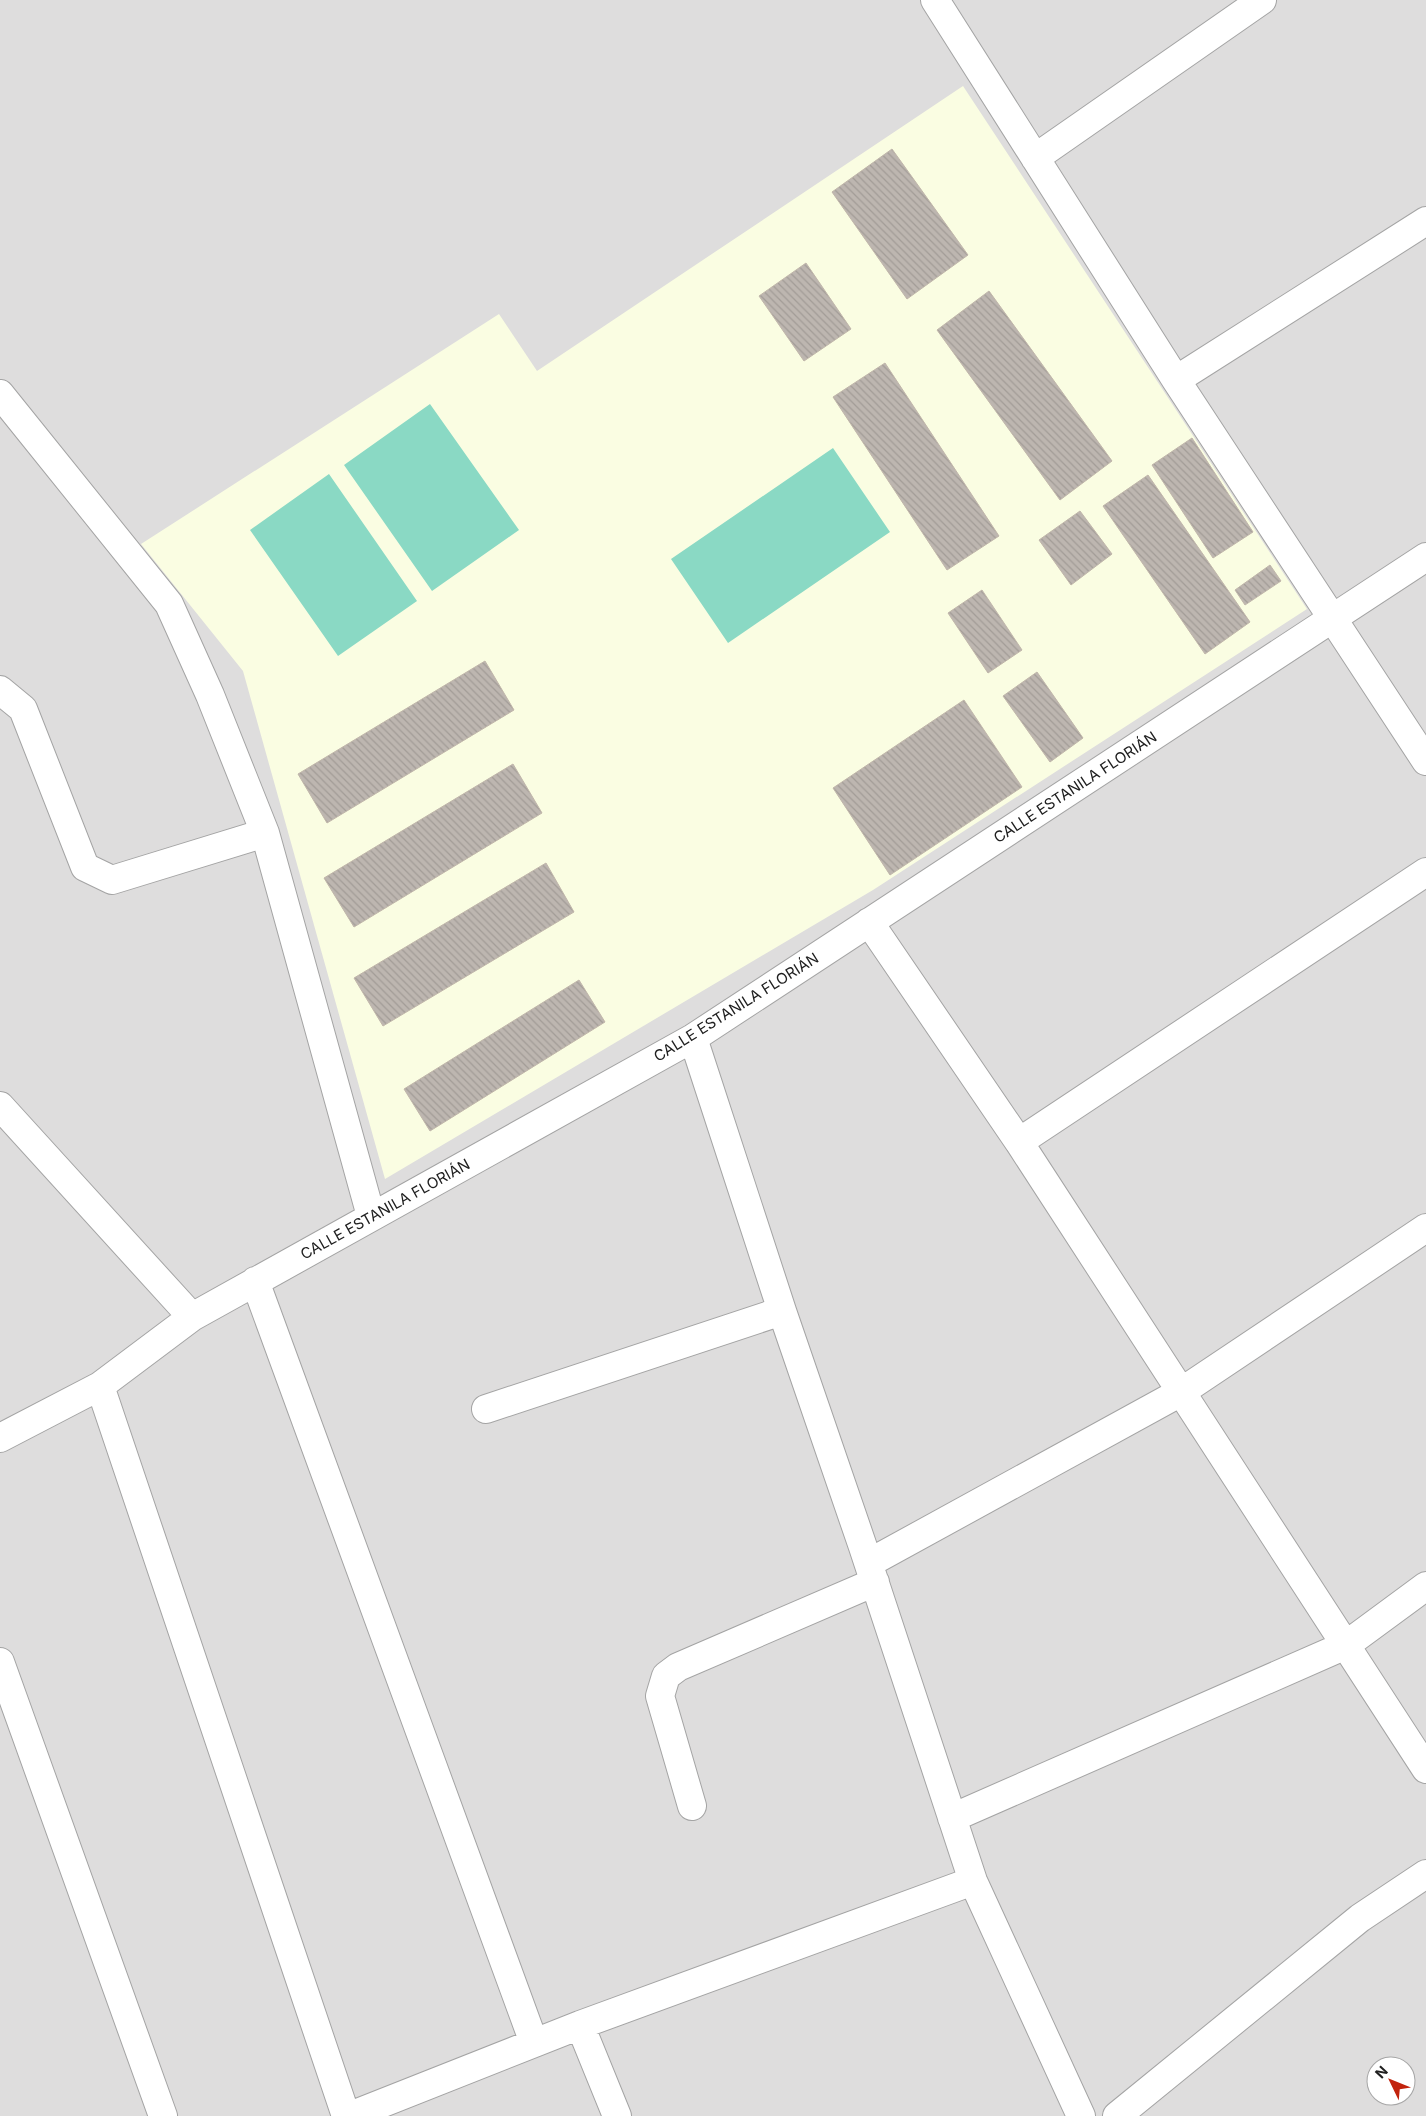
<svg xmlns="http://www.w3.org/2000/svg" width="1426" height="2116" font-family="Inter,sans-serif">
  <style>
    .residential { fill: #dedddd; fill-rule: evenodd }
    .education { fill: #fafde2 }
    .pitch { fill: #8ad9c4 }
    .building { fill: url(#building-back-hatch); stroke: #c0b6aa }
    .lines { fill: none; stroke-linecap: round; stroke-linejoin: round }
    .minor-casing { stroke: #a4a4a4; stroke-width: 30 }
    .minor { stroke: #fff; stroke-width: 28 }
    .labels { text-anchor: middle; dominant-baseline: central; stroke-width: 4; stroke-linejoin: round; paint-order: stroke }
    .street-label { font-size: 15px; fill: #202020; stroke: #fff }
  </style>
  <defs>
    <pattern id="building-back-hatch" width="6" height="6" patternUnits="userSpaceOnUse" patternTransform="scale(1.25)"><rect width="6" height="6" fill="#bdb6b0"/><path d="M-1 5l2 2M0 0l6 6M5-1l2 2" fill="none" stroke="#a29c97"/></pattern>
  </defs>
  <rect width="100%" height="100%" fill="#f0eee7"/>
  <path class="residential" d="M0 0H1426V2116H0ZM1376 2066H1406V2096H1376Z"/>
  <path class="education" d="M963 86 1307 609 873 890 385 1179 243 671 141 544 499 314 537 371Z"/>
  <path class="pitch" d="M430 404 519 530 432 591 344 465Z
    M833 448 890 532 728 643 671 559Z
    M329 474 417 601 338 656 250 530Z"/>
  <path class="building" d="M892 149 968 255 907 299 832 192Z
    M806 263 851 329 804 361 759 296Z
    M989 291 1112 461 1060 500 937 330Z
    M885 363 999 536 947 570 833 397Z
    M1192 438 1253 532 1213 558 1152 465Z
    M1148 475 1250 622 1205 654 1103 506Z
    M1080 511 1112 554 1071 585 1039 540Z
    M1270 565 1281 581 1245 605 1235 590Z
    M982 590 1022 650 988 673 948 613Z
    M485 661 514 710 327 823 298 774Z
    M1037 672 1083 738 1050 762 1003 696Z
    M964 700 1022 787 890 875 833 788Z
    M513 764 542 813 354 927 324 878Z
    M546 863 574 912 383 1026 354 978Z
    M579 980 605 1022 430 1131 404 1089Z"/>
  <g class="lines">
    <defs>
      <path id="minor" d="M935 0 1176 380 1426 761
        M1035 158 1262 0
        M1176 380 1426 221
        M0 394 169 604 210 695 265 833 371 1216
        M0 690 23 709 85 867 112 880 265 833
        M869 922 1019 1142 1426 1769
        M693 1038 782 1311 863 1547 973 1881 1081 2116
        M0 1106 192 1317
        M1019 1142 1426 872
        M255 1281 534 2043
        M100 1386 346 2116
        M486 1409 782 1311
        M0 1438 100 1386 192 1317 693 1038 1426 557
        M869 1563 1181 1392 1426 1228
        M0 1662 163 2116
        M692 1806 660 1696 666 1676 678 1667 875 1582
        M952 1818 1346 1645 1426 1586
        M580 2025 617 2116
        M350 2116 580 2025 973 1881
        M1117 2116 1360 1918 1426 1874"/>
    </defs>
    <use href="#minor" class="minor-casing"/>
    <use href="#minor" class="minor"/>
  </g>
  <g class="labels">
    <g class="street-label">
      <text transform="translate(1075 787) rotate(-33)">CALLE ESTANILA FLORIÁN</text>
      <text transform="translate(736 1007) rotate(-32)">CALLE ESTANILA FLORIÁN</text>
      <text transform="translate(385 1209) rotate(-29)">CALLE ESTANILA FLORIÁN</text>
    </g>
  </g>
  <g transform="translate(1391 2081) rotate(313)"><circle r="24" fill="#ffffff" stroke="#a6a6a6"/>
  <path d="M0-4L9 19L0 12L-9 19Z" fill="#c2230d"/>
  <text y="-8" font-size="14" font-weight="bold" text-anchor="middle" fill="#202020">N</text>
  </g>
</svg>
